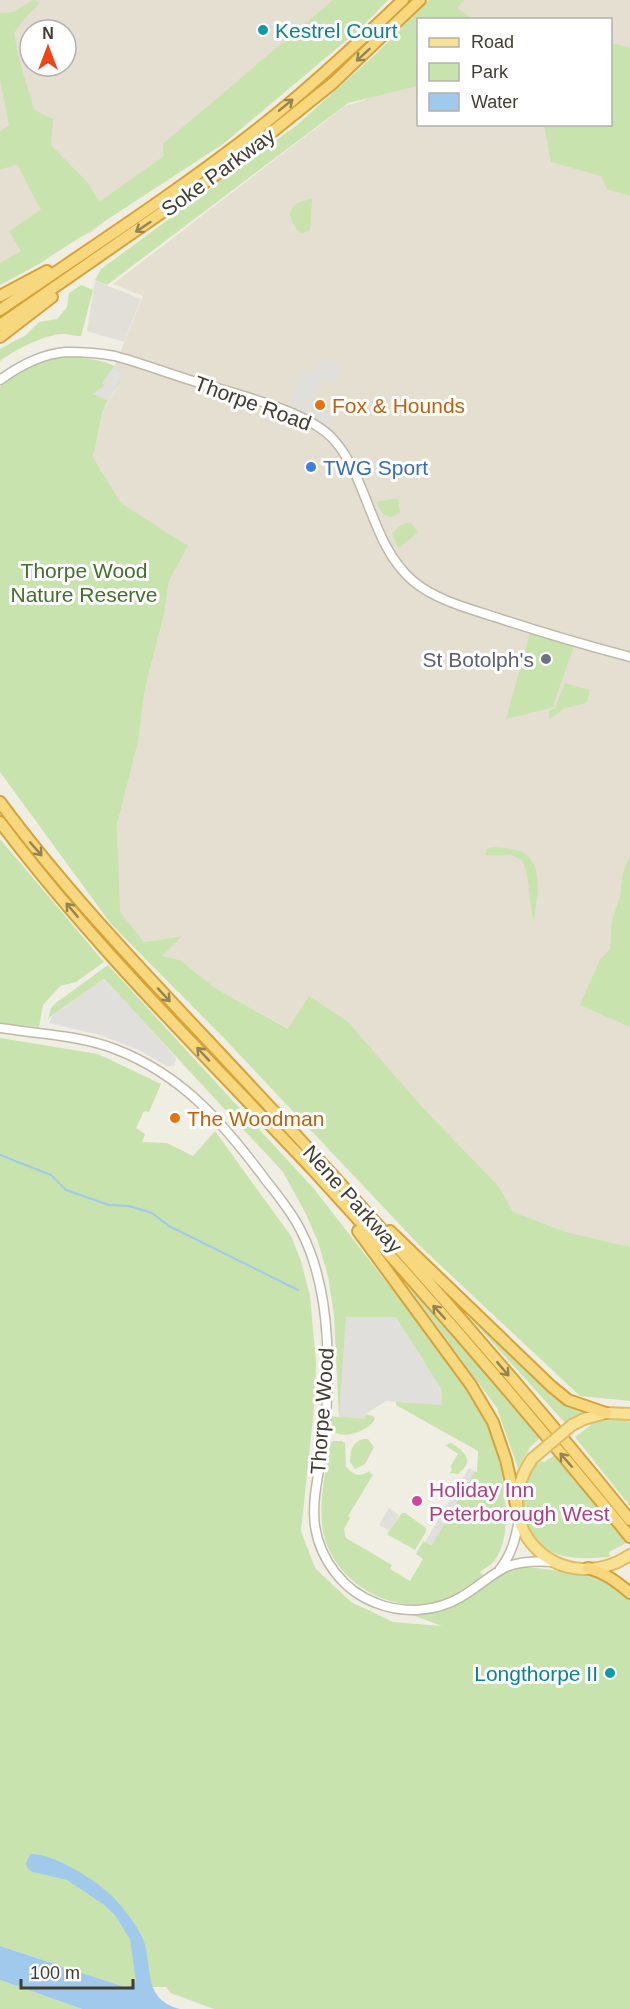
<svg xmlns="http://www.w3.org/2000/svg" width="630" height="2009" font-family="Helvetica,sans-serif">
  <style>
    .residential { fill: #e4dfd1; fill-rule: evenodd }
    .industrial { fill: #e2ded8 }
    .green { fill: #c8e3ad }
    .parking { fill: #e1dfdb }
    .water { fill: #a1c9eb }
    .lines { fill: none; stroke-linecap: round; stroke-linejoin: round }
    .stream { stroke: #a1c9eb; stroke-width: 2 }
    .tertiary-casing { stroke: #beb8a9; stroke-width: 11 }
    .primary-casing { stroke: #ddbe65; stroke-width: 14 }
    .trunk-casing { stroke: #d4a339; stroke-width: 14 }
    .tertiary { stroke: #fff; stroke-width: 8 }
    .primary { stroke: #f9e193; stroke-width: 10 }
    .trunk { stroke: #f8d87e; stroke-width: 10 }
    .primary-bridge-casing { stroke: #ddbe65; stroke-width: 14; stroke-linecap: butt }
    .primary-bridge { stroke: #f9e193; stroke-width: 10 }
    .oneway { stroke: #948355 }
    .culture-dot { fill: #0f9aa8; stroke: #fff; stroke-width: 2 }
    .food-dot { fill: #e8710a; stroke: #fff; stroke-width: 2 }
    .shop-dot { fill: #3f7fe0; stroke: #fff; stroke-width: 2 }
    .worship-dot { fill: #6b7280; stroke: #fff; stroke-width: 2 }
    .hotel-dot { fill: #d1479c; stroke: #fff; stroke-width: 2 }
    .labels { text-anchor: middle; dominant-baseline: central; stroke-width: 6; stroke-linejoin: round; paint-order: stroke }
    .culture-label { font-size: 21px; fill: #0d838f; stroke: #fff; text-anchor: start }
    .street-label { font-size: 21px; fill: #423d33; stroke: #fff }
    .food-label { font-size: 21px; fill: #c56008; stroke: #fff; text-anchor: start }
    .shop-label { font-size: 21px; fill: #366cbe; stroke: #fff; text-anchor: start }
    .park-label { font-size: 21px; fill: #41702b; stroke: #fff }
    .worship-label { font-size: 21px; fill: #5b616d; stroke: #fff; text-anchor: end }
    .hotel-label { font-size: 21px; fill: #b23c85; stroke: #fff; text-anchor: start }
  </style>
  <rect width="100%" height="100%" fill="#f0ede3"/>
  <path class="residential" d="M0 0H371L92 232 0 272ZM30 30H66V66H30Z
    M461 0H630V1247L566 1232 513 1212 500 1188 289 1029 215 988 180 960 161 956 181 936 144 942 119 912 117 825 138 742 145 688 164 616 169 581 188 546 121 503 93 457 104 409 115 391 122 375 115 365 143 296 113 284 345 106 365 100 418 44V124H610V20L442 19Z"/>
  <path class="industrial" d="M95 281 141 299 124 342 87 331Z"/>
  <path class="green" d="M33 0 40 3 24 19 14 33 19 59 34 110 53 119 51 145 89 184 99 202 164 156 163 144 333 0H388L360 29 223 144 39 264 0 285V263L21 251 9 231 41 210 17 164 0 170V132L9 125 0 80V13L14 12Z
    M429 0H464L457 8 473 19 418 20V86L348 103 107 285 95 280 101 269 297 125 377 53Z
    M611 43 630 48V196L607 189 601 176 551 162 544 125 610 124Z
    M312 199 310 231 302 233C296 231 296 228 293 223 284 207 298 201 312 199Z
    M81 285 93 290 81 336C75 336 68 334 62 334 46 334 13 351 0 361V349L26 335 39 322 57 319 67 307 69 293Z
    M66 357C77 357 126 360 121 378 117 390 107 399 103 411 99 426 97 442 93 457L121 503 188 546 169 581 164 615 145 688 138 742 117 825 120 912 144 942 182 936 162 956 180 960 215 988 288 1029 309 996 348 1022 422 1107 500 1188 513 1212 566 1232 630 1247V1401L580 1396 421 1247 221 1035 111 924 0 772V387C17 367 41 361 66 357Z
    M398 498 400 513 391 517 383 514 376 502Z
    M410 522 418 532 399 548 392 534 399 526Z
    M530 633 574 646 554 703V707L506 719Z
    M565 683 590 690 587 703 565 708 549 719V711L555 708Z
    M0 839 104 962 76 982 60 986 43 1005 39 1027 0 1023Z
    M493 847C501 848 510 848 517 850 547 859 536 899 534 922 528 901 531 880 522 860L511 855H485L488 848Z
    M630 855V1027L580 1005 600 960 610 949 612 921 620 896 623 873Z
    M108 965 314 1189 416 1320 485 1416C499 1448 519 1531 494 1561 491 1565 484 1569 480 1572L484 1576C466 1588 449 1601 427 1604 383 1610 335 1579 324 1536 317 1504 326 1476 329 1445L333 1441H342L345 1443 346 1467C355 1476 359 1477 370 1471V1473L373 1475 348 1516 350 1518 344 1529 346 1538 392 1565 390 1569 410 1581 423 1559 416 1554 423 1541 431 1545 475 1471 477 1472 478 1451 396 1405V1396L399 1402 442 1404 346 1317 365 1419V1414L373 1416 375 1419C369 1431 342 1441 332 1430 329 1426 330 1420 331 1416L339 1417 334 1315 328 1276 318 1242 306 1214 283 1172 104 979 51 1016 48 1020 51 1008 57 1002Z
    M0 1038 98 1054 161 1084 149 1112 144 1111 136 1128 145 1134 142 1142 167 1143 193 1156 215 1131 291 1236 301 1261 310 1296 316 1363 314 1408 301 1531 315 1568 351 1602 393 1622 442 1626 409 1614 439 1612 509 1569 526 1567 588 1574 614 1583 630 1598V2009H214L171 1993 166 1987H125L0 1946Z
    M395 1269H398L527 1419 540 1438 530 1447 518 1468 497 1408Z
    M444 1289 517 1357 588 1410 575 1416 566 1424Z
    M623 1420 630 1422V1506L575 1437 591 1425 590 1421Z
    M364 1439H368L374 1447 365 1464 355 1469 350 1462C351 1450 351 1442 364 1439Z
    M451 1443C466 1452 475 1461 458 1474L450 1473 452 1469 450 1467 458 1454 445 1445Z
    M555 1455 628 1542 609 1552 610 1557C586 1559 563 1560 542 1547 524 1536 520 1502 525 1483 527 1473 535 1467 541 1461L544 1462Z
    M402 1513H405L426 1528V1532L415 1550 387 1534Z
    M0 1980 82 2009H0Z"/>
  <path class="parking" d="M330 359 341 367 334 381 321 377 318 383 321 385 312 403 317 406 316 409 322 411 324 409 334 417 328 424 289 405 302 370 312 373 318 361Z
    M115 365 122 375 109 401 92 394 104 386 102 383Z
    M102 980 108 982 176 1058 174 1065 168 1067 137 1049 99 1035 49 1023 53 1015Z
    M346 1317H396L442 1390V1405L386 1401 366 1414 365 1419 339 1417Z
    M469 1468 475 1471 432 1545 425 1542Z
    M389 1508 399 1515 390 1531 379 1525Z"/>
  <path class="water" d="M31 1854C53 1853 97 1881 112 1896 122 1906 133 1920 140 1933 156 1961 138 1998 180 2009H82L0 1980V1946L125 1987 132 1986 136 1981 130 1939 115 1915 103 1904 67 1880 33 1872 28 1869 26 1864 28 1858Z"/>
  <g class="lines">
    <path class="stream" d="M0 1155 51 1175 66 1190 109 1205 129 1206 152 1213 169 1226 298 1290"/>
    <defs>
      <path id="tertiary" d="M0 380C19 366 41 354 66 352 82 352 99 353 115 356 141 363 167 373 193 381 231 393 308 410 334 440 369 480 371 545 413 581 436 600 467 608 495 617 540 632 585 645 630 657
        M0 1028C39 1034 78 1035 115 1049 183 1075 223 1123 265 1179 278 1196 292 1212 301 1231 318 1264 325 1304 327 1340 328 1373 328 1406 324 1438 321 1467 311 1497 315 1526 320 1560 344 1591 376 1603 403 1614 436 1612 461 1597 477 1588 490 1575 506 1567 521 1561 538 1561 554 1562
        M500 1569C512 1554 516 1537 519 1519"/>
      <path id="primary" d="M584 1419 606 1413 630 1414
        M532 1459C484 1529 563 1600 630 1555"/>
      <path id="trunk" d="M0 296 47 271
        M0 310C89 249 179 191 264 124 312 86 358 43 403 0
        M0 325 236 161 333 83 420 0
        M0 337 52 297
        M0 802C76 905 167 996 254 1090 384 1229 510 1372 630 1520
        M0 822C94 947 207 1057 314 1171 423 1290 528 1412 630 1537
        M358 1231 471 1385 493 1422 506 1460 516 1505
        M390 1231 551 1386 568 1400 606 1413
        M588 1568C605 1573 616 1581 630 1593"/>
    </defs>
    <use href="#tertiary" class="tertiary-casing"/>
    <use href="#primary" class="primary-casing"/>
    <use href="#trunk" class="trunk-casing"/>
    <use href="#tertiary" class="tertiary"/>
    <use href="#primary" class="primary"/>
    <use href="#trunk" class="trunk"/>
    <defs>
      <path id="primary-bridge" d="M532 1459 572 1425 584 1419"/>
    </defs>
    <use href="#primary-bridge" class="primary-bridge-casing"/>
    <use href="#primary-bridge" class="primary-bridge"/>
  </g>
  <defs><path id="oneway-shaft" d="M-6 0H5M1.5-3L5.5 0L1.5 3" fill="none" stroke-width="1.6" stroke-linecap="round" stroke-linejoin="round" transform="scale(1.5)"/></defs>
  <g class="oneway">
    <use href="#oneway-shaft" transform="translate(363 55) rotate(137)"/>
    <use href="#oneway-shaft" transform="translate(286 105) rotate(-39)"/>
    <use href="#oneway-shaft" transform="translate(143 227) rotate(146)"/>
    <use href="#oneway-shaft" transform="translate(36 849) rotate(49)"/>
    <use href="#oneway-shaft" transform="translate(72 910) rotate(-130)"/>
    <use href="#oneway-shaft" transform="translate(164 995) rotate(47)"/>
    <use href="#oneway-shaft" transform="translate(203 1054) rotate(-133)"/>
    <use href="#oneway-shaft" transform="translate(439 1312) rotate(-132)"/>
    <use href="#oneway-shaft" transform="translate(503 1369) rotate(50)"/>
    <use href="#oneway-shaft" transform="translate(566 1460) rotate(-131)"/>
  </g>
  <g class="culture-dot">
    <circle cx="263" cy="30" r="6"/>
    <circle cx="610" cy="1673" r="6"/>
  </g>
  <g class="food-dot">
    <circle cx="320" cy="405" r="6"/>
    <circle cx="175" cy="1118" r="6"/>
  </g>
  <circle class="shop-dot" cx="311" cy="467" r="6"/>
  <circle class="worship-dot" cx="546" cy="659" r="6"/>
  <circle class="hotel-dot" cx="417" cy="1501" r="6"/>
  <g class="labels">
    <g class="culture-label">
      <text x="275" y="30">Kestrel Court</text>
      <text x="598" y="1673" text-anchor="end">Longthorpe II</text>
    </g>
    <g class="street-label">
      <text transform="translate(218 172) rotate(-36)">Soke Parkway</text>
      <text transform="translate(253 403) rotate(20)">Thorpe Road</text>
      <text transform="translate(353 1199) rotate(48)">Nene Parkway</text>
      <text transform="translate(322 1411) rotate(-86)">Thorpe Wood</text>
    </g>
    <g class="food-label">
      <text x="332" y="405">Fox &amp; Hounds</text>
      <text x="187" y="1118">The Woodman</text>
    </g>
    <g class="shop-label">
      <text x="323" y="467">TWG Sport</text>
    </g>
    <g class="park-label">
      <text x="84" y="570">Thorpe Wood<tspan x="84" dy="24">Nature Reserve</tspan></text>
    </g>
    <g class="worship-label">
      <text x="534" y="659">St Botolph's</text>
    </g>
    <g class="hotel-label">
      <text x="429" y="1489">Holiday Inn<tspan x="429" dy="24">Peterborough West</tspan></text>
    </g>
  </g>
  <rect x="417" y="18" width="195" height="108" fill="#ffffff" stroke="#b3b1ad" stroke-width="1.5"/>
  <rect x="429" y="38" width="30" height="9" fill="#f9e193" stroke="#b3b1ad" stroke-width="1.5"/>
  <text x="471" y="48" font-size="18" fill="#423d33">Road</text>
  <rect x="429" y="63" width="30" height="18" fill="#c8e3ad" stroke="#b3b1ad" stroke-width="1.5"/>
  <text x="471" y="78" font-size="18" fill="#423d33">Park</text>
  <rect x="429" y="93" width="30" height="18" fill="#a1c9eb" stroke="#b3b1ad" stroke-width="1.5"/>
  <text x="471" y="108" font-size="18" fill="#423d33">Water</text>
  <g transform="translate(48 48)"><circle r="28" fill="#ffffff" stroke="#b3b1ad" stroke-width="1.5"/>
  <path d="M0-4.5L10 22L0 15L-10 22Z" fill="#ef451b"/>
  <text y="-9" font-size="16" font-weight="bold" text-anchor="middle" fill="#423d33">N</text>
  </g>
  <path d="M21 1979v9h112v-9" fill="none" stroke="#423d33" stroke-width="3"/>
  <text x="30" y="1979" font-size="18" fill="#423d33" stroke="#ffffff" stroke-width="4.5" paint-order="stroke">100 m</text>
</svg>
